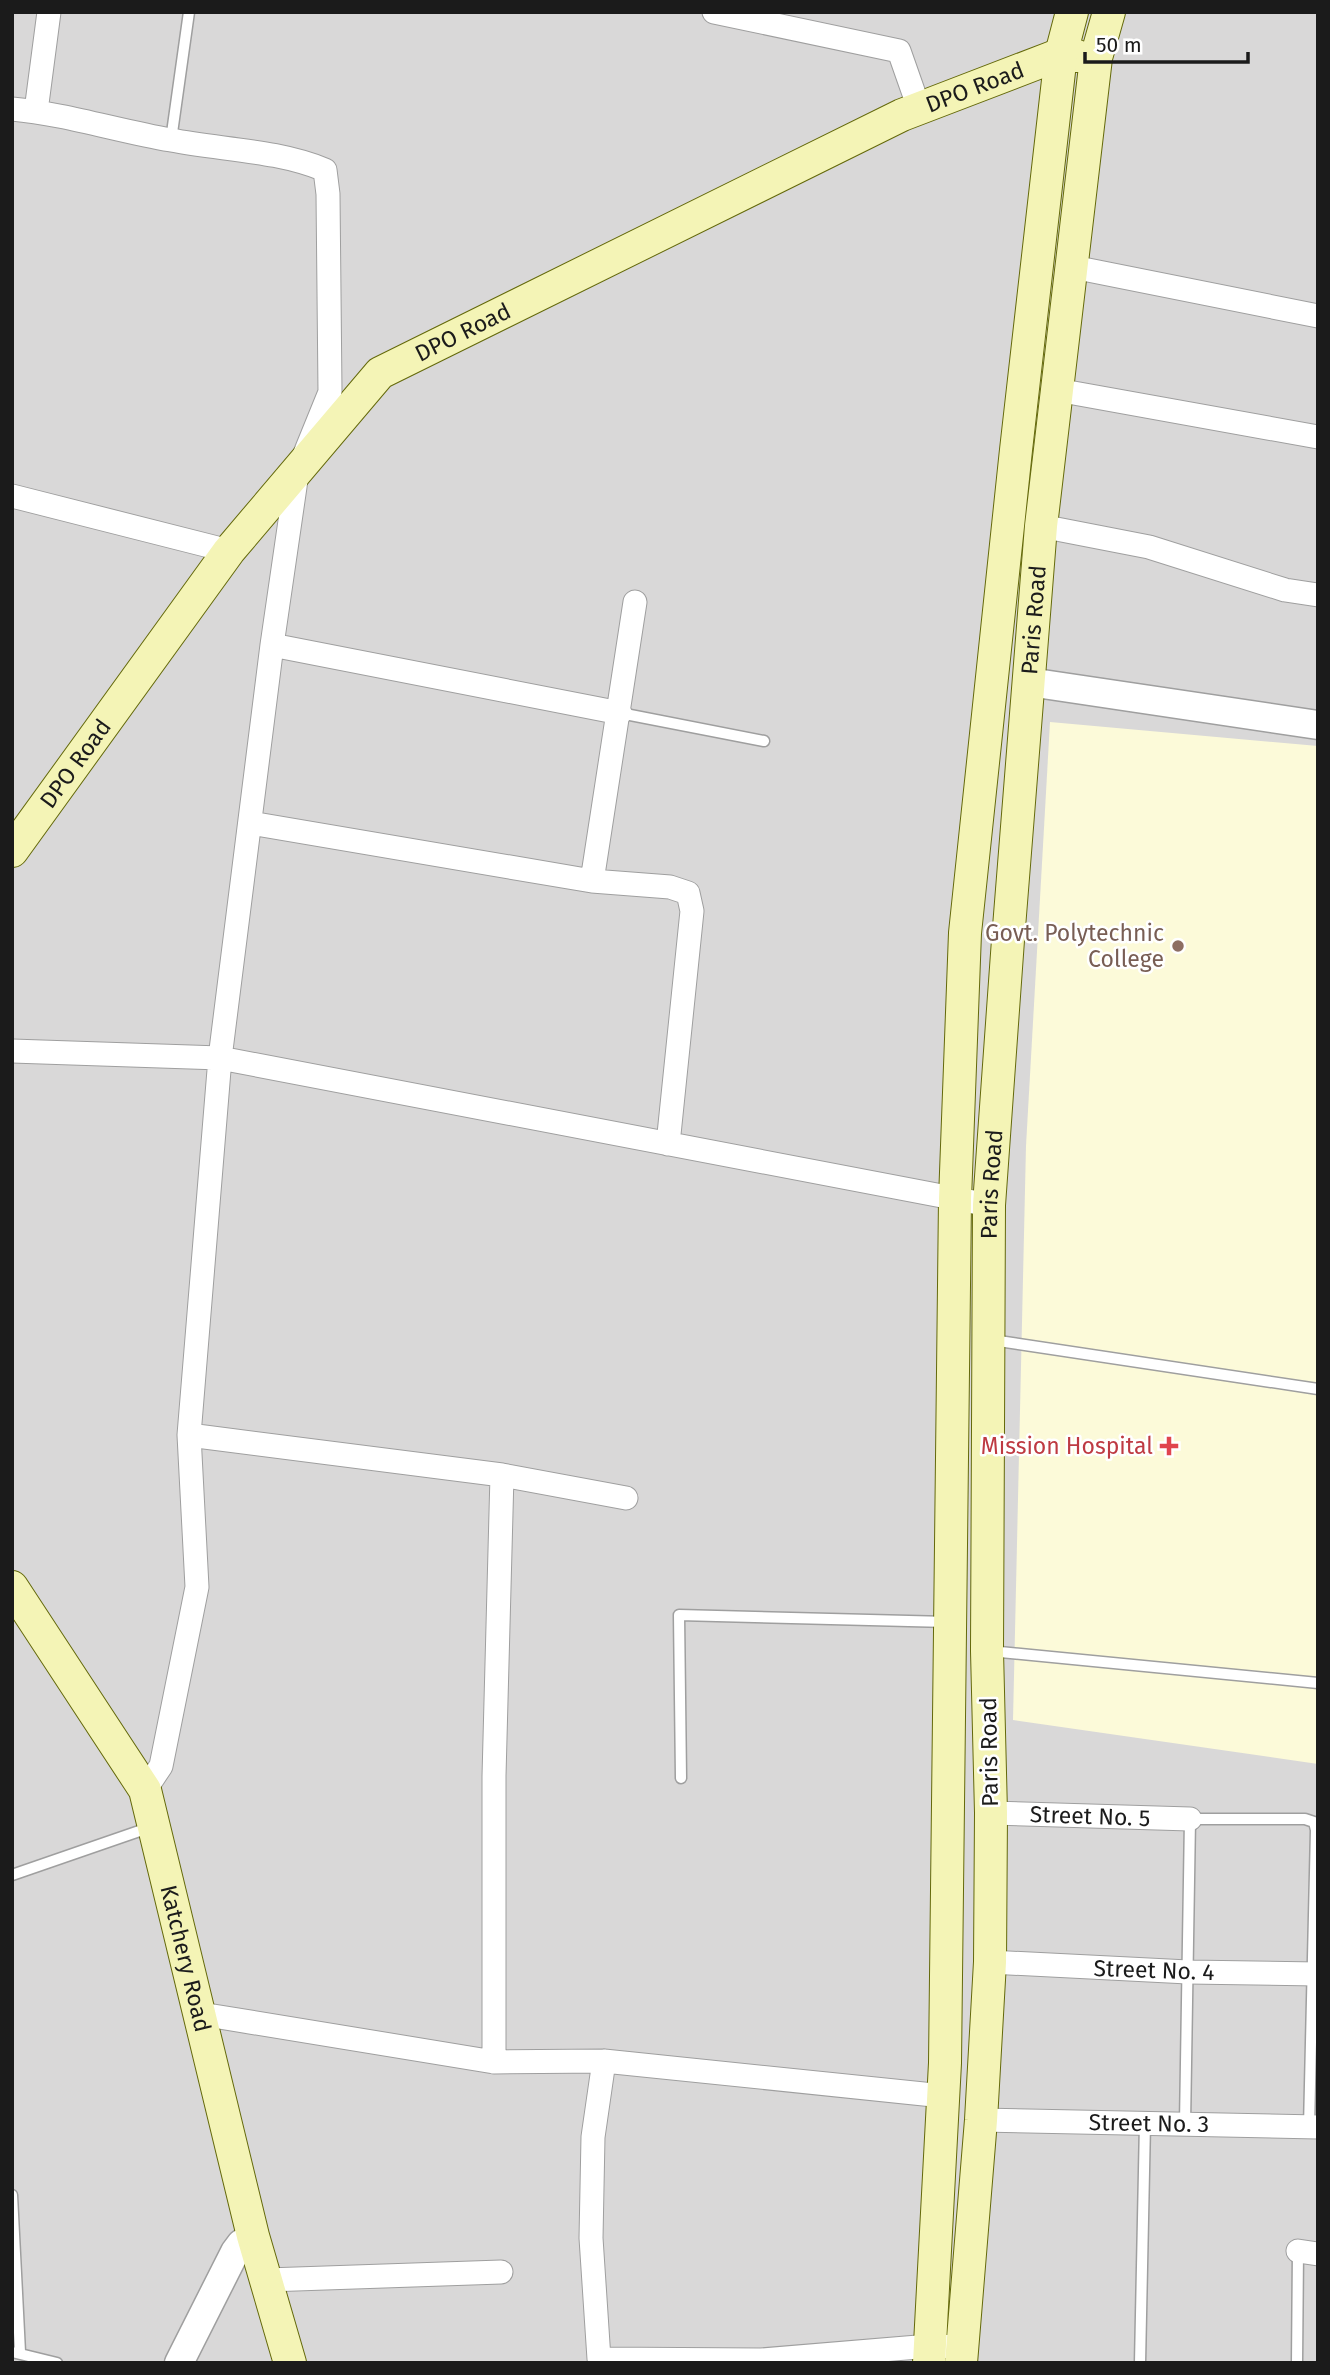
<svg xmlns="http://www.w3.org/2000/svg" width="1330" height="2375" font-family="'Fira Sans',sans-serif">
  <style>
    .residential { fill: #d9d8d8 }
    .education { fill: #fcfad9 }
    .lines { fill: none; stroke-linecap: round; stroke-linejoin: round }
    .service-casing { stroke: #9f9f9f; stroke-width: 13 }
    .minor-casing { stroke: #9f9f9f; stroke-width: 25 }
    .tertiary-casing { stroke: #9f9f9f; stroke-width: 31 }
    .secondary-casing { stroke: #64690b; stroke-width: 34 }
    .service { stroke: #fff; stroke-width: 10 }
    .minor { stroke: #fff; stroke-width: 23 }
    .tertiary { stroke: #fff; stroke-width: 28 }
    .secondary { stroke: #f4f4b6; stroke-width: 32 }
    .education-dot { fill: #8d6e63; stroke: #fff; stroke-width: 2.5 }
    .health-dot { fill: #e0444e; stroke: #fff; stroke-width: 2.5 }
    .labels { text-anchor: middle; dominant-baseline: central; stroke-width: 5; stroke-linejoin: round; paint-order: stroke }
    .street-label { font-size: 23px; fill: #1b1b1b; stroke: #fff }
    .education-label { font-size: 23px; fill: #785e54; stroke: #fff; text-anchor: end }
    .health-label { font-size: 23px; fill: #be3a42; stroke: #fff; text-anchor: end }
  </style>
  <rect width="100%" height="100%" fill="#ece8e1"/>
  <path class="residential" d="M12 12H1318V2363H12Z"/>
  <path class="education" d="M1050 722 1318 746V1764L1013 1720 1026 1146Z"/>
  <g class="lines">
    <defs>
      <path id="service" d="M171 140 189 12
        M620 713 764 741
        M992 1340 1318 1389
        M990 1651 1318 1683
        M681 1778 679 1615 948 1622
        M12 1875 151 1827
        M1185 2124 1190 1819H1305L1314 1822 1316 1830 1309 2127
        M12 2195 20 2352
        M12 2352 57 2363
        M1140 2363 1145 2123
        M1297 2363 1298 2251"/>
      <path id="minor" d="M714 12 899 51 919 108
        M12 109C66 114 118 131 171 140 222 150 277 150 325 170L328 194 330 392 297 473 272 645 220 1058 189 1435 197 1587 161 1766 145 1790
        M36 111 49 12
        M1073 267 1318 316
        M1057 390 1318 437
        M12 496 229 551
        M1041 526 1149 547 1285 590 1318 595
        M272 645 620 713
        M250 823 592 881 670 887 688 893 692 911 668 1144
        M592 881 635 602
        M12 1051 220 1058 989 1205
        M189 1435 502 1475 626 1498
        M991 1813 1190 1819
        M990 1962 1188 1972 1318 1974
        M201 2014 494 2062 604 2061 943 2096
        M604 2061 593 2137 591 2238 599 2359 761 2360 930 2346 963 2347
        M494 2062V1776L502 1475
        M981 2120 1318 2127
        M1298 2251 1318 2254
        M267 2280 501 2272"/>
      <path id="tertiary" d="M1029 682 1318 725
        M179 2363 235 2252 241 2244 253 2236"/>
      <g id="secondary">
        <path id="s1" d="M12 851 229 551 380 373 902 115 1061 54 1077 56"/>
        <path id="s2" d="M12 1587 145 1790 253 2236 290 2363"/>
        <path d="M929 2363 945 2063 955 1199 965 933 1016 450 1061 54 1072 12"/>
        <path id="s3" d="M961 2363 981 2120 990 1962 991 1813 987 1651 989 1205 1008 940 1041 526 1096 58 1109 12"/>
      </g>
    </defs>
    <use href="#service" class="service-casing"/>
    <use href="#minor" class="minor-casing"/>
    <use href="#tertiary" class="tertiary-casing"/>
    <use href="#secondary" class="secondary-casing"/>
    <use href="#service" class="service"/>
    <use href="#minor" class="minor"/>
    <use href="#tertiary" class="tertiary"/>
    <use href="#secondary" class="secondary"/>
  </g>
  <circle class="education-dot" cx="1178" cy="946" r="7"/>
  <path class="health-dot" d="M1165.5 1435.5h7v7h7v7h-7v7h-7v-7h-7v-7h7z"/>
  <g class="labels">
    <g class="street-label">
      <text stroke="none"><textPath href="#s1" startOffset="1264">DPO Road</textPath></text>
      <text stroke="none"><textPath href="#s1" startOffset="696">DPO Road</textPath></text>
      <text stroke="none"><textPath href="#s3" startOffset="1746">Paris Road</textPath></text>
      <text stroke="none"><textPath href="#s1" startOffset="108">DPO Road</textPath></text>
      <text stroke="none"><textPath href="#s3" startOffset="1180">Paris Road</textPath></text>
      <text transform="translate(989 1752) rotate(-91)">Paris Road</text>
      <text transform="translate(1090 1816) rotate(2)">Street No. 5</text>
      <text stroke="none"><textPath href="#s2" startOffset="416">Katchery Road</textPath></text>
      <text transform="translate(1154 1970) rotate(2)">Street No. 4</text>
      <text transform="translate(1149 2123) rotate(1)">Street No. 3</text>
    </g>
    <g class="education-label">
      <text x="1164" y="933">Govt. Polytechnic<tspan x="1164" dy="26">College</tspan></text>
    </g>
    <g class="health-label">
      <text x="1153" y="1446">Mission Hospital</text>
    </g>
  </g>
  <rect width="1330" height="2375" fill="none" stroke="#1b1b1b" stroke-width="28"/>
  <path d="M1085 52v10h163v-10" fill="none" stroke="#1b1b1b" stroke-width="3.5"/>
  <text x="1096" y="52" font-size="21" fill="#1b1b1b" stroke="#ffffff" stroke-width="5" paint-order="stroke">50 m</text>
</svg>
